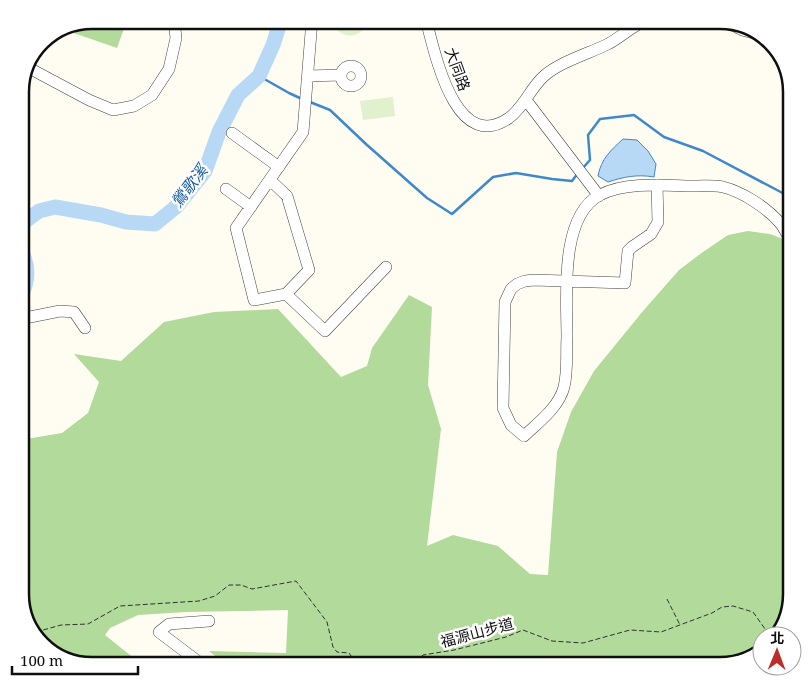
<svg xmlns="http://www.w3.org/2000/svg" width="812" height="686" font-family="'Noto Serif','Noto Sans TC',serif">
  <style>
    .forest { fill: #b2da9b }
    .pitch { fill: #e1f0cd }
    .water { fill: #b7d9f5; stroke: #3f88cb }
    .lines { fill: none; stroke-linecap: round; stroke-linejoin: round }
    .stream { stroke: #3f88cb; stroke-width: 2.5 }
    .river { stroke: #b7d9f5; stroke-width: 15 }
    .minor-casing { stroke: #424242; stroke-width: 12 }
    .path { stroke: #313131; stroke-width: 1; stroke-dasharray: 5 2.5; stroke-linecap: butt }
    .minor { stroke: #fff; stroke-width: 11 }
    .labels { text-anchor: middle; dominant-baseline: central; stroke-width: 5; stroke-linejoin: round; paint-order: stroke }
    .street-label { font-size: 15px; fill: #0f0f0f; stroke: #fff }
    .water-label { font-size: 16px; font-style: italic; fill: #195ba0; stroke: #fff }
    .rim { fill: none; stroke: #0f0f0f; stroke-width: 2.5 }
  </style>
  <rect width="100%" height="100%" fill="#fffdf1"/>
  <path class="forest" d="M92 20H127L117 48 65 30Z
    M748 231 770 234 783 239 792 255V595L776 636H762V650L748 660 720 666H228L209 651 286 653 288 610 186 612 138 615 110 628 105 635 135 659 126 666H91L44 648 20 599V440L62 433 88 413 99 382 74 354 121 361 164 322 214 312 278 309 341 377 367 366 372 348 409 295 432 307 428 385 441 429 427 546 453 535 498 546 530 574 548 575 557 452 571 412 594 371 643 311 679 270 703 252 728 235Z"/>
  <path class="pitch" d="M331 20H338C345 30 355 30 362 20H369C362 41 338 40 331 20Z
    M393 97 395 116 363 120 360 101Z"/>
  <path class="water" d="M623 139 637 140 648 151 656 164 654 177C637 174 623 177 608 182L598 176C601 159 611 150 623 139Z"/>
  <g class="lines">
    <path class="stream" d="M259 76 289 93 302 99
      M310 102 330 110 367 145 427 198 452 214 493 177 516 173 552 179 572 181 578 173
      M582 169 590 160 588 135 600 119 634 115 664 137 703 151 792 198"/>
    <path class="river" d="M20 225 39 211 55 207 101 215 126 222 155 224 177 206 205 171 219 132 238 95 259 76 273 45 278 29 279 20
      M20 297C30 280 29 265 20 248"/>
    <defs>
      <path id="minor" d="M312 20 303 132 236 228 254 300 286 294 325 331 386 267
        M426 20C435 53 455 155 509 118 524 107 530 89 543 77 559 62 588 54 608 44 621 37 632 26 647 20
        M727 22 742 30 761 35
        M341 76a10 10 0 1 1 20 0a10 10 0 1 1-20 0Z
        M29 68 89 100 113 110 134 106 152 95 169 69 176 38 174 20
        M308 76 341 75
        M526 100 599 196
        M232 133 279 167
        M270 180 287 196 309 270 286 294
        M657 185 658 222 651 234 632 247 628 251 625 283 534 280 525 281 517 284 511 289 505 302 503 408 511 425 524 436C539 422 559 407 564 387 568 371 566 353 567 337 567 299 559 216 600 195 624 182 662 185 689 186 700 186 713 185 723 187 743 192 767 208 780 223 785 229 788 237 792 243
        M226 189 251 207
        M20 322 25 318 60 311 74 312 85 328
        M204 666 159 632 169 624 209 621"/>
    </defs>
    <use href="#minor" class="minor-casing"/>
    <path class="path" d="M667 599 680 625
      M36 632 61 625 88 624 120 606 199 601 215 596 229 585H241L252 589 296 581 327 622 333 647 337 652 349 653 358 666
      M411 666 414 665 423 655 454 650 506 637 523 630 552 641 583 643 630 630 661 632 712 613 722 607 733 606 753 612 770 636"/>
    <use href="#minor" class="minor"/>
  </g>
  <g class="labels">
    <g class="street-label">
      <text transform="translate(458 69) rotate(70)">大同路</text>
      <text transform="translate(477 632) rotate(-15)">福源山步道</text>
    </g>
    <g class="water-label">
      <text transform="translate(189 186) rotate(-53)">鶯歌溪</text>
    </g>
  </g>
  <path d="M0 0H812V686H0ZM92 29H720A63 63 0 0 1 783 92V594A63 63 0 0 1 720 657H92A63 63 0 0 1 29 594V92A63 63 0 0 1 92 29Z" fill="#fff" fill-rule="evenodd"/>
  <path class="rim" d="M92 29H720A63 63 0 0 1 783 92V594A63 63 0 0 1 720 657H92A63 63 0 0 1 29 594V92A63 63 0 0 1 92 29Z"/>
  <g transform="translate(777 651) rotate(1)"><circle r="24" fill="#ffffff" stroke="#9f9f9f"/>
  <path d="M0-4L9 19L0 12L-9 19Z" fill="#be2d29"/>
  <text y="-8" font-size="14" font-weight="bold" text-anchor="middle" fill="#0f0f0f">北</text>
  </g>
  <path d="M12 666v8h126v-8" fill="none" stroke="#0f0f0f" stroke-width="2.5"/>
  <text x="20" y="666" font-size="15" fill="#0f0f0f" stroke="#ffffff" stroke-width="4" paint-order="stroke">100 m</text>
</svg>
